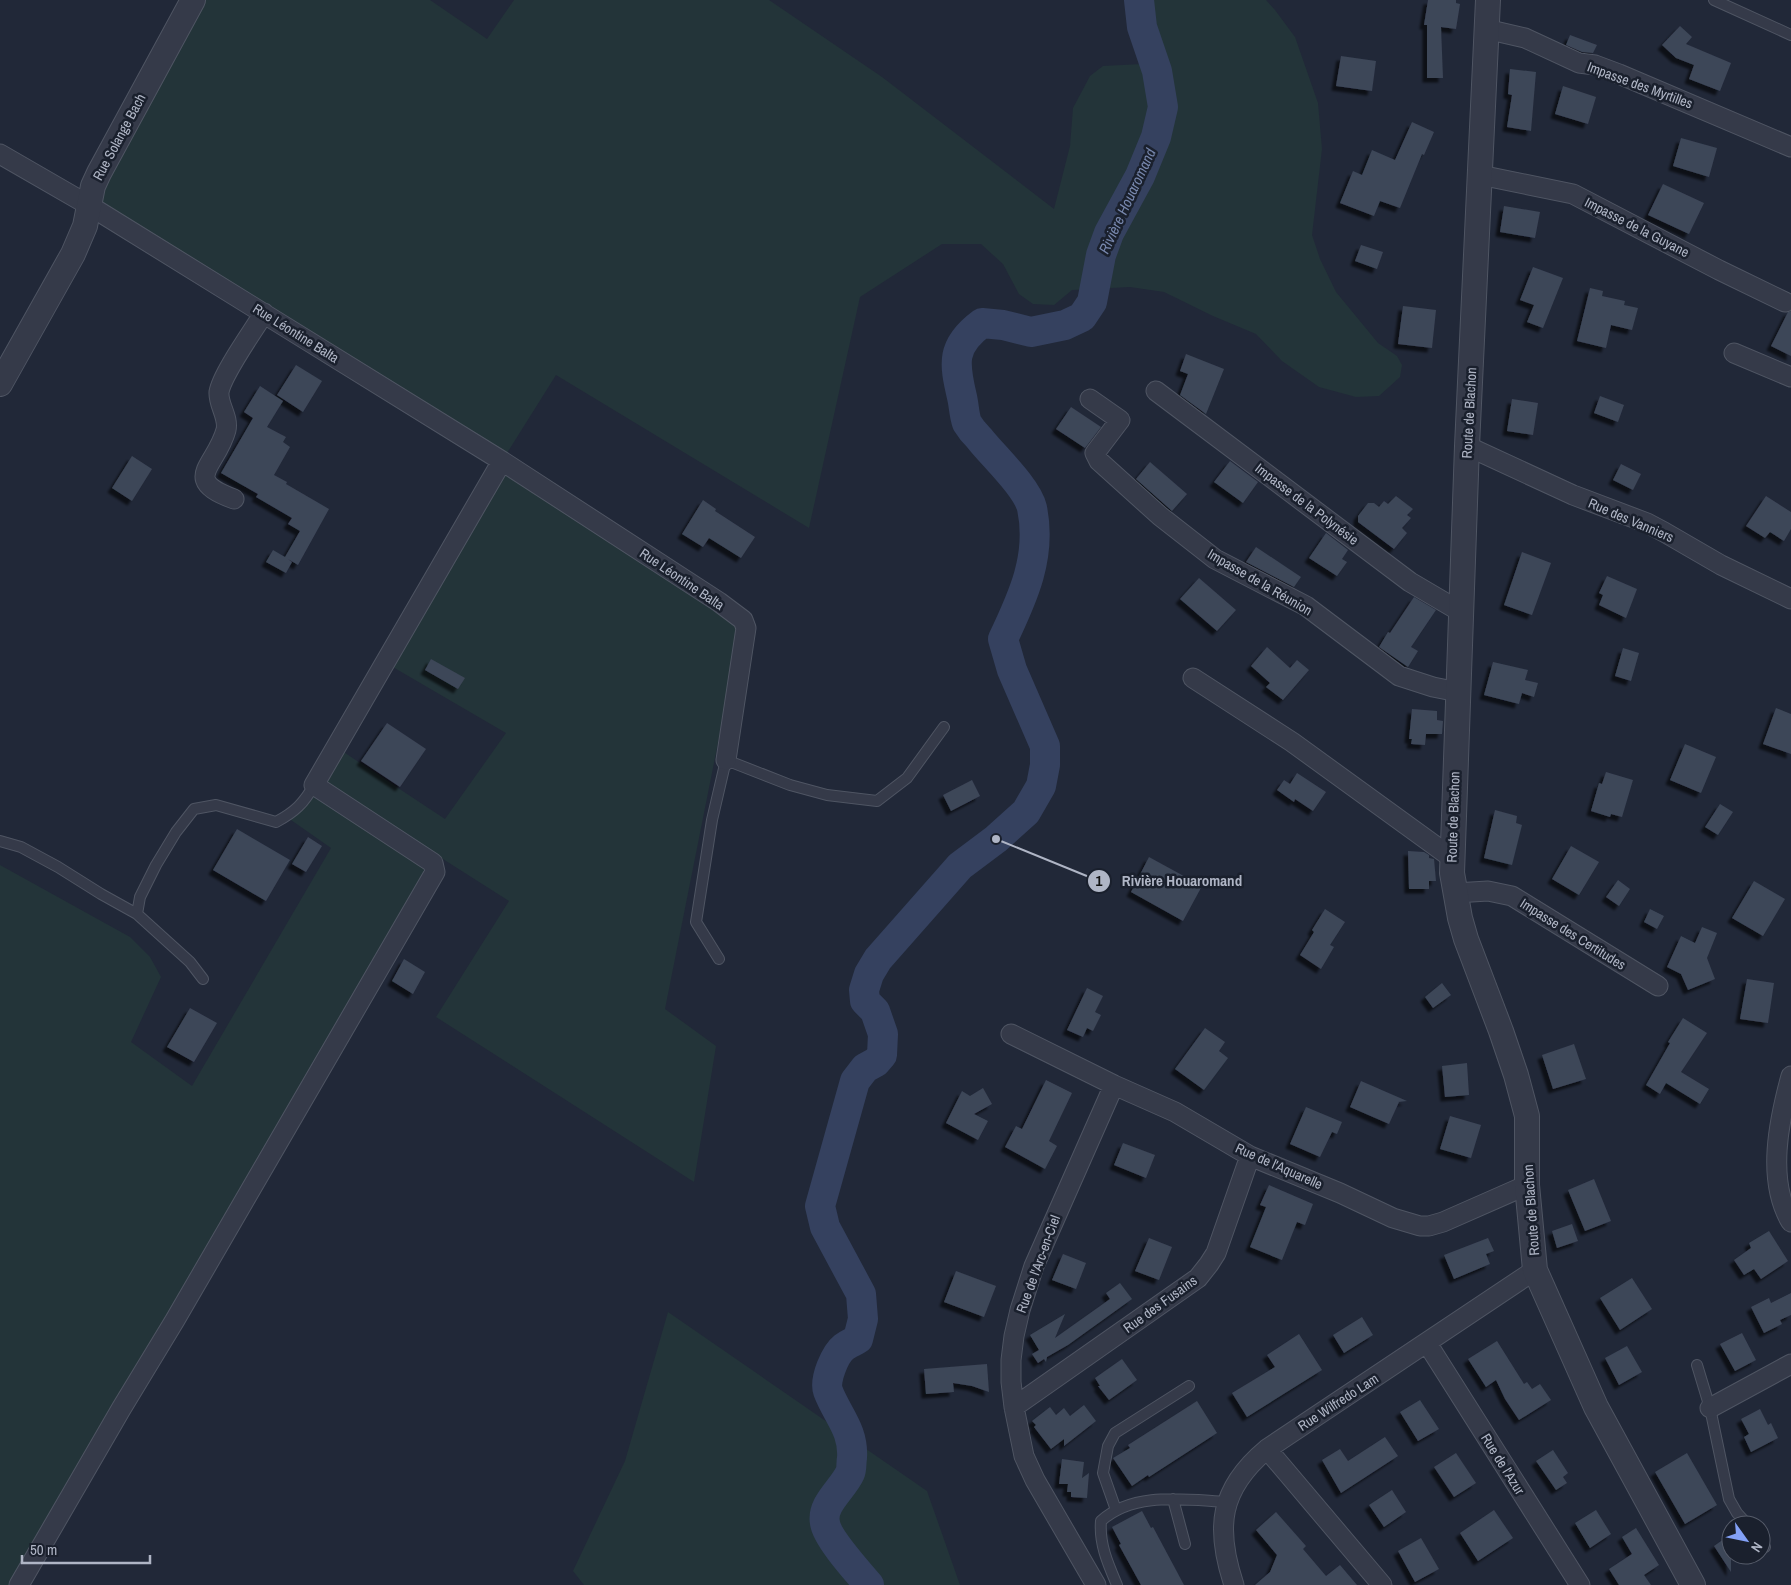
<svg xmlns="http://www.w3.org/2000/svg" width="1791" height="1585" font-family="'Archivo Narrow',sans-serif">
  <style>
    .green { fill: #233439 }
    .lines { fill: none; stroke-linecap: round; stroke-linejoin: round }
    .river { stroke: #35415f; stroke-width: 30 }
    .building { fill: #3d4658; filter: url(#shadow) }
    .service-casing { stroke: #4f5563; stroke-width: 12 }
    .minor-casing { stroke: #4f5563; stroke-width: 21 }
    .tertiary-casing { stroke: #4f5563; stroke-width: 26 }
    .service { stroke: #353a49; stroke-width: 10 }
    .minor { stroke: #353a49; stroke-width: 19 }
    .tertiary { stroke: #353a49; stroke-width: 24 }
    .labels { text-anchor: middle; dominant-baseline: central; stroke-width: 5; stroke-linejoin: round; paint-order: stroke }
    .street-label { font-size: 14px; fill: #afb5c5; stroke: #1a202d }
    .water-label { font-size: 15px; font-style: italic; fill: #7787ad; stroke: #1a202d }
    .leader { fill: none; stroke: #afb5c5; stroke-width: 2 }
    .callout-dot { fill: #afb5c5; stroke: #1a202d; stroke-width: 2 }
    .mark-label { font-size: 15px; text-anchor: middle; font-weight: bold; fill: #111 }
    .callout-label { font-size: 15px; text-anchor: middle; font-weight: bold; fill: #afb5c5; stroke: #1a202d; stroke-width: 5; stroke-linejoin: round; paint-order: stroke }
  </style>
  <defs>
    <filter id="shadow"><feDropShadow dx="-4.5" dy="4.5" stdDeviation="1" flood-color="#0009"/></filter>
  </defs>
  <rect width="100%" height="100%" fill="#212838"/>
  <path class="green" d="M193 0H430L487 39 514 0H769L882 77 1054 209 1070 146 1073 108 1090 76 1103 66 1143 64 1156 47 1151 23V0H1266L1275 10 1295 37 1318 103 1322 149 1312 235 1320 259 1336 292 1378 343 1397 356 1402 365 1400 377 1379 396 1356 397 1319 387 1282 361 1256 334 1213 316 1164 292 1130 287 1072 290 1054 305 1033 304 1019 294 1003 264 981 244H942L860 297 809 528 556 375 502 461 736 622 739 637 665 1009 716 1046 694 1182 436 1017 509 901 317 779 336 747 445 819 506 733 386 663 502 461 90 206Z
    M314 785 433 863 19 1585H0V865L130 937 150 957 161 977 131 1042 192 1086 331 848 291 820 292 814Z
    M668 1312 927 1491 960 1585H584L573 1571 625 1461Z"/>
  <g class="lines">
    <path class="river" d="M869 1585C858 1572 827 1538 825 1523 821 1504 843 1489 850 1473 852 1469 851 1463 852 1458 854 1430 837 1415 828 1391 824 1380 835 1354 844 1347 848 1344 853 1342 858 1339L863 1319 861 1294 825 1227 820 1206 855 1081 865 1068 876 1062 882 1055 883 1034 875 1011 865 1001 864 990 869 974 878 959 960 866 996 839 1026 812 1041 786 1045 765V746L1012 670 1003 639C1023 597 1042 556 1032 508 1027 487 993 456 979 438 975 434 970 428 967 423 964 415 964 405 962 397 954 363 951 346 982 323L1003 325 1031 332 1065 325 1082 317 1092 302 1101 255 1109 233 1140 176 1156 137 1163 107 1157 71 1142 27 1139 0"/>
  </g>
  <path class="building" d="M1428 0H1456V3L1460 4 1456 29 1441 27 1443 78H1427V25H1424Z
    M1680 26 1692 37 1686 44 1731 63 1720 91 1689 79 1694 65 1676 58 1662 45Z
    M1570 35 1597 45 1593 53 1582 52 1566 45Z
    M1341 56 1376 61 1372 91 1336 86Z
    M1510 69 1536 72 1531 131 1507 127 1512 95 1508 94Z
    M1563 86 1596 97 1588 124 1555 114Z
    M1412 122 1434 132 1424 155 1422 154 1400 208 1380 201 1374 216 1340 203 1353 171 1362 175 1372 150 1395 160Z
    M1681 138 1717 148 1709 177 1673 166Z
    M1663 184 1704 203 1689 234 1648 215Z
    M1504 206 1540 212 1535 238 1500 232Z
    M1361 245 1383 252 1377 269 1355 261Z
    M1533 267 1563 278 1543 328 1527 322 1534 305 1520 300Z
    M1590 288 1603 291 1602 296 1625 301 1624 305 1638 308 1632 330 1611 325 1606 348 1577 341Z
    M1403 306 1436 310 1432 348 1398 344Z
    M1791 311V356L1771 346 1788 312Z
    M1186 354 1224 369 1206 414 1180 395 1188 374 1180 371Z
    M296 365 322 381 303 412 277 395Z
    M260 386 283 401 267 427 286 437 283 442 290 447 274 475 287 482 286 484 329 509 298 565 288 559 292 562 286 573 266 562 273 550 285 557 300 531 288 524 292 518 256 497 258 494 221 473 253 418 244 412Z
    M1600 396 1624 405 1618 422 1594 413Z
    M1512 399 1538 403 1533 435 1507 431Z
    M1071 407 1101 427 1085 448 1056 429Z
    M132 456 152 469 132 501 112 488Z
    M1230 461 1258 482 1243 503 1214 482Z
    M1150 462 1187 494 1172 511 1136 479Z
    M1621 464 1641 474 1633 490 1613 480Z
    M1396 496 1413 509 1407 515 1411 518 1402 528 1407 533 1394 549 1358 522V516L1368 503H1374L1379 507 1384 501 1388 504Z
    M1766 496 1791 512V529L1784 541 1770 532 1765 538 1746 526Z
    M703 500 716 509 715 511 755 537 741 558 709 538 703 547 682 534Z
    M1326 533 1348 550 1342 559 1347 562 1337 576 1309 558Z
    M1256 547 1301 577 1294 587 1246 562Z
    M1522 552 1551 563 1532 615 1504 605Z
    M1607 576 1637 589 1626 618 1599 605 1603 595 1599 593Z
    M1199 578 1236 610 1217 631 1180 599Z
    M1414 597 1436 610 1411 647 1418 651 1408 667 1379 647 1388 632 1390 633Z
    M1267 647 1290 668 1297 660 1309 670 1283 700 1266 687 1270 683 1251 666Z
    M1623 648 1639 653 1631 681 1615 676Z
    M431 659 465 678 458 689 425 670Z
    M1493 662 1528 670 1525 680 1538 683 1534 697 1522 693 1519 704 1484 695Z
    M1776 708 1791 714V754L1763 744Z
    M1412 709 1437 711V720L1443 721 1442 734H1426L1425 745 1411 744 1412 739H1409Z
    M387 723 426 749 400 787 361 761Z
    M1685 744 1716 757 1701 793 1670 780Z
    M1606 772 1633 780 1622 817 1611 814 1610 817 1591 811 1599 783 1602 784Z
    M1297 773 1326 792 1313 811 1295 799 1294 802 1277 790 1284 780 1290 784Z
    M972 780 980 796 951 811 943 795Z
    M1720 804 1733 812 1718 835 1705 827Z
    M1495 810 1517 816 1516 823 1522 825 1512 865 1484 858Z
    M237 829 290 860 266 901 213 870Z
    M308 837 322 846 306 872 292 864Z
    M1571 846 1599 862 1579 895 1552 879Z
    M1408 851 1424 852 1429 855V858L1434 859 1436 881H1429V889H1409Z
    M1149 857 1202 886 1183 921 1131 892Z
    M1618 880 1630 889 1619 906 1606 897Z
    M1754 881 1785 899 1763 936 1732 918Z
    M1325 909 1345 922 1330 945 1334 947 1321 969 1300 955 1314 932 1312 930Z
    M1650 909 1664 916 1657 929 1644 922Z
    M1702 927 1717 933 1707 958 1715 979 1688 990 1681 974 1667 967 1681 936 1695 943Z
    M404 959 425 972 413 994 392 981Z
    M1747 979 1774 983 1768 1023 1740 1019Z
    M1442 983 1451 995 1433 1008 1425 997Z
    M1087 988 1103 996 1095 1012 1101 1015 1093 1031 1087 1028 1083 1037 1067 1030Z
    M190 1008 217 1023 194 1062 167 1047Z
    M1683 1018 1707 1033 1681 1072 1709 1089 1700 1104 1666 1083 1660 1094 1646 1085 1670 1043 1668 1042Z
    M1205 1028 1225 1042 1219 1051 1228 1058 1204 1090 1175 1069Z
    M1574 1044 1586 1079 1553 1089 1542 1055Z
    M1467 1063 1469 1095 1445 1097 1442 1066Z
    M1046 1080 1072 1093 1049 1141 1057 1146 1045 1169 1005 1147 1016 1126 1022 1129Z
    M1361 1081 1407 1101 1398 1102H1399L1389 1124 1350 1107Z
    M983 1088 992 1104 974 1114 988 1121 978 1140 946 1123 962 1091 970 1096Z
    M1306 1107 1342 1122 1337 1134 1332 1132 1320 1157 1290 1144Z
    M1450 1116 1481 1125 1471 1158 1440 1149Z
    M1123 1143 1155 1155 1146 1178 1114 1165Z
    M1594 1179 1611 1221 1585 1231 1568 1190Z
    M1269 1185 1313 1204 1305 1225 1297 1222 1282 1260 1250 1247 1266 1207 1260 1205Z
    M1572 1224 1578 1241 1557 1248 1552 1231Z
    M1769 1231 1788 1261 1761 1279 1754 1269 1744 1275 1734 1260 1751 1248 1749 1243Z
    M1149 1238 1172 1247 1159 1280 1135 1271Z
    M1488 1238 1494 1251 1486 1254 1490 1264 1454 1279 1444 1255Z
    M1063 1254 1086 1263 1076 1289 1052 1280Z
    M956 1271 996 1286 984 1317 944 1302Z
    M1632 1278 1652 1309 1620 1330 1600 1298Z
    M1120 1283 1132 1299 1068 1345 1047 1357 1046 1362 1044 1359 1038 1363 1032 1354 1039 1350 1030 1335 1065 1314 1055 1338 1110 1299 1106 1293Z
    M1791 1293V1315L1780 1320 1782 1324 1764 1333 1751 1307 1769 1298 1771 1303Z
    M1362 1317 1373 1335 1344 1353 1333 1335Z
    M1742 1333 1756 1360 1735 1371 1720 1344Z
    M1299 1334 1322 1370 1247 1417 1232 1393 1275 1367 1267 1355Z
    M1497 1341 1524 1384 1527 1382 1532 1389 1540 1384 1551 1400 1519 1420 1505 1399 1496 1380 1486 1387 1468 1359Z
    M1627 1346 1642 1372 1619 1385 1605 1358Z
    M1122 1359 1137 1380 1109 1400 1098 1386H1100L1095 1378Z
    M987 1364 989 1392 972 1386 953 1383 954 1392 926 1394 924 1369Z
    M1420 1400 1439 1429 1418 1441 1400 1412Z
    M1197 1401 1217 1433 1149 1477 1148 1475 1132 1486 1113 1458 1130 1448 1128 1445Z
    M1084 1405 1096 1421 1064 1446V1439L1051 1449 1034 1427 1036 1425 1032 1421 1050 1407 1056 1415 1064 1408 1070 1416Z
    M1760 1409 1768 1425 1771 1423 1778 1438 1751 1452 1744 1437 1749 1434 1741 1419Z
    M1385 1437 1398 1456 1341 1493 1322 1460 1340 1449 1348 1461Z
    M1553 1450 1568 1473 1563 1477 1567 1483 1556 1490 1536 1461Z
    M1456 1453 1476 1483 1454 1497 1434 1467Z
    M1687 1453 1717 1505 1685 1524 1655 1472Z
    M1062 1459 1084 1462 1082 1478 1089 1473 1087 1498 1071 1497V1492H1067L1068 1484H1059Z
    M1392 1490 1406 1512 1384 1527 1369 1505Z
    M1494 1510 1513 1538 1478 1561 1460 1533Z
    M1596 1510 1611 1534 1590 1548 1575 1523Z
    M1142 1511 1151 1528 1153 1527 1184 1585H1141L1119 1545 1121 1544 1112 1527Z
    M1276 1512 1306 1546 1303 1549 1326 1576 1340 1565 1357 1585H1255L1270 1572 1277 1555 1256 1530Z
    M1636 1528 1659 1565 1644 1575 1651 1585H1619L1609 1569 1632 1554 1622 1537Z
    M1731 1534V1572L1714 1546Z
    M1421 1538 1439 1569 1415 1582 1398 1551Z"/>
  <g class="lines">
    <defs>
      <path id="service" d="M1714 0 1791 35
        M0 841 21 847 58 867 101 894 137 914 190 962 203 979
        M137 914 140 897 156 865 176 832 194 809 216 805 276 822C295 812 304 803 314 785
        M719 959 696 922 712 820 726 760 790 785 827 795 877 801 907 778 944 727
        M1697 1365 1710 1408 1729 1499 1737 1513 1748 1525
        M1173 1499 1185 1544
        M1116 1510 1103 1473 1108 1446 1115 1433 1189 1386
        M1761 1542 1765 1547
        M1117 1585C1108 1564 1099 1544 1101 1521 1134 1491 1186 1500 1227 1502"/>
      <path id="minor" d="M1486 29 1525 38 1579 63 1595 65 1619 74 1791 147
        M0 154 90 206 502 461 314 785 433 863 435 872 175 1320 121 1409 19 1585
        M1480 175 1573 194 1719 270 1785 302
        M1734 353 1791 377
        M1156 391 1410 582 1461 612
        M1090 399 1120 420 1095 453 1099 461 1160 516 1215 559 1306 606 1399 676 1433 687 1458 692
        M1467 446 1573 495 1647 523 1664 532 1721 565 1791 599
        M502 461 719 602 743 620 746 628 726 760
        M234 499C180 479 216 467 226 430 229 417 218 405 219 392 222 374 253 331 264 313
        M1193 678 1292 742 1452 858
        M1455 893 1488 891 1512 896 1658 986
        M1011 1034 1114 1085 1175 1112 1250 1156 1340 1193 1393 1218 1420 1226H1429L1443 1222 1527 1185
        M1791 1076C1779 1120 1766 1180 1791 1222
        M1427 1343 1580 1585
        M1014 1407 1198 1278 1209 1264 1216 1253 1250 1156
        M1710 1408 1791 1364
        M1267 1449 1382 1585
        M1096 1585 1035 1480 1024 1456 1014 1407 1011 1382V1360L1014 1336 1020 1310 1034 1266 1114 1085
        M1234 1585C1215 1528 1219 1489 1267 1449L1535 1270"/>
      <path id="tertiary" d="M1488 0 1467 446 1452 873 1460 918 1466 939 1501 1031 1516 1075 1527 1116V1185L1535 1270 1596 1407 1693 1585
        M0 384 73 254 85 226 93 186 99 173 193 0"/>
    </defs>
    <use href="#service" class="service-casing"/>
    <use href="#minor" class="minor-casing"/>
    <use href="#tertiary" class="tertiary-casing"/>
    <use href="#service" class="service"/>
    <use href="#minor" class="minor"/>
    <use href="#tertiary" class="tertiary"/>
  </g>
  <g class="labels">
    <g class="street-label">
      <text transform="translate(1640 85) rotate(20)">Impasse des Myrtilles</text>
      <text transform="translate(119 137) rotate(-62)">Rue Solange Bach</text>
      <text transform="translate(1637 227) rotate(27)">Impasse de la Guyane</text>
      <text transform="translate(296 333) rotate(32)">Rue Léontine Balta</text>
      <text transform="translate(1469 413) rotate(-87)">Route de Blachon</text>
      <text transform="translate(1307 504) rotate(37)">Impasse de la Polynésie</text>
      <text transform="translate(1631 520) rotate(23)">Rue des Vanniers</text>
      <text transform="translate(682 579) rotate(34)">Rue Léontine Balta</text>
      <text transform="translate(1260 582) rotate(30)">Impasse de la Réunion</text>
      <text transform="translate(1453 817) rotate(-88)">Route de Blachon</text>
      <text transform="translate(1573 934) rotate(32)">Impasse des Certitudes</text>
      <text transform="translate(1279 1166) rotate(24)">Rue de l'Aquarelle</text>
      <text transform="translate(1531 1210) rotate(-94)">Route de Blachon</text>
      <text transform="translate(1038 1264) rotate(-70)">Rue de l'Arc-en-Ciel</text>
      <text transform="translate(1160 1304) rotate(-36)">Rue des Fusains</text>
      <text transform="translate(1338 1402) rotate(-33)">Rue Wilfredo Lam</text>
      <text transform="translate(1503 1464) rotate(58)">Rue de l'Azur</text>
    </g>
    <g class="water-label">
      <text transform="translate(1127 201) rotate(-65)">Rivière Houaromand</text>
    </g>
  </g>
  <path class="leader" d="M996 839L1099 881"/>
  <g class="callout-dot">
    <circle cx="996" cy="839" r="5"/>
    <circle cx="1099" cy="881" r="12"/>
  </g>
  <g class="mark-label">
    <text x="1099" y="886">1</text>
  </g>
  <g class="callout-label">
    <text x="1182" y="886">Rivière Houaromand</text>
  </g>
  <g transform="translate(1746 1540) rotate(123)"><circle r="24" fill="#1a202d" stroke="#565c6a"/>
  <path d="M0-4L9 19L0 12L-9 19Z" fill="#83a1f7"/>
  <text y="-8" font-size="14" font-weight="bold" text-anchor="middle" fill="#afb5c5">N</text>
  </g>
  <path d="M22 1555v8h128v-8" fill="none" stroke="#afb5c5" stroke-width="2.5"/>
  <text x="30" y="1555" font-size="15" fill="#afb5c5" stroke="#1a202d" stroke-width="4" paint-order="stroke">50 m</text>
</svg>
